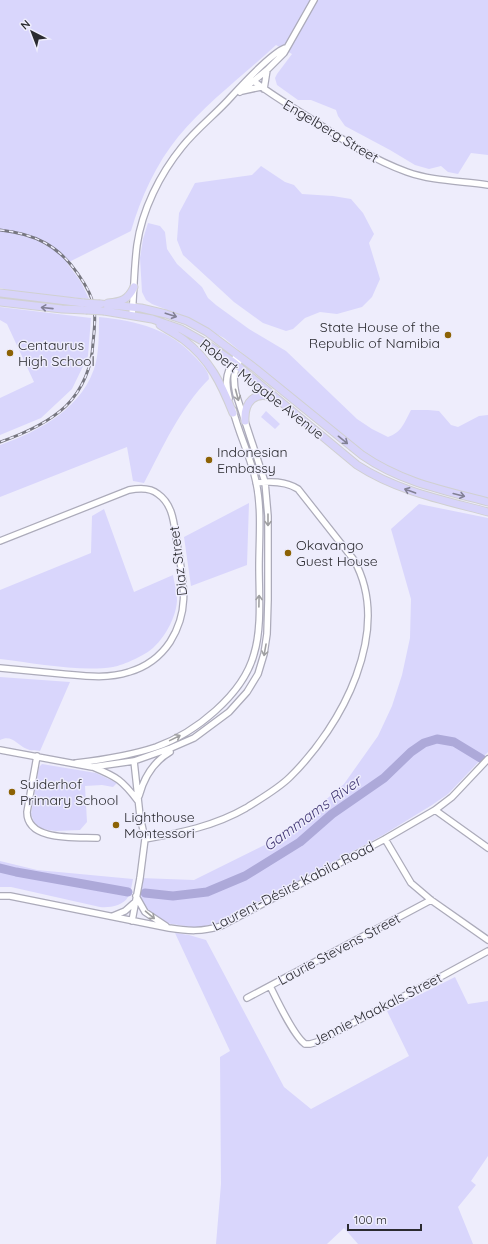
<svg xmlns="http://www.w3.org/2000/svg" width="488" height="1244" font-family="Quicksand,sans-serif">
  <style>
    .grass { fill: #d9d6fc }
    .lines { fill: none; stroke-linecap: round; stroke-linejoin: round }
    .river { stroke: #ada9d9; stroke-width: 9 }
    .minor-casing { stroke: #acabba; stroke-width: 8 }
    .major-casing { stroke: #d0d0d1; stroke-width: 9 }
    .minor { stroke: #fff; stroke-width: 5.5 }
    .major { stroke: #d8d4fa; stroke-width: 7 }
    .rail-casing { stroke: #777780; stroke-width: 3 }
    .rail { stroke: #eeedfc; stroke-width: 1.5; stroke-dasharray: 4.5; stroke-linecap: butt }
    .major-bridge-casing { stroke: #d0d0d1; stroke-width: 9; stroke-linecap: butt }
    .major-bridge { stroke: #d8d4fa; stroke-width: 7 }
    .oneway { stroke: #828095 }
    .oneway2 { stroke: #a0a0a2 }
    .poi-dot { fill: #8c6205; stroke: #eeedfc; stroke-width: 1.5 }
    .labels { text-anchor: middle; dominant-baseline: central; stroke-width: 3; stroke-linejoin: round; paint-order: stroke }
    .street-label { font-size: 14px; fill: #2b2b30; stroke: #eeedfc }
    .poi-label { font-size: 14px; fill: #2b2b30; stroke: #eeedfc; text-anchor: start }
    .water-label { font-size: 15px; font-style: italic; fill: #433975; stroke: #eeedfc }
  </style>
  <rect width="100%" height="100%" fill="#eeedfc"/>
  <path class="grass" d="M0 0H488V155L471 153 458 174 448 172 441 166 429 169 415 165 390 150 345 126 338 116 336 110 311 100H298L277 85 275 78 277 74 292 54 276 45C243 76 207 102 178 137 156 164 141 197 131 231L67 263 81 282 89 299 17 292 0 288Z
    M261 166 285 182 294 185 302 194 333 196 351 199 363 213 374 234 369 243 380 279 372 297 362 307 337 314 320 312 305 318 293 329 286 331 263 323 234 302 183 255 177 240 179 213 195 183 252 175Z
    M148 223 160 226 165 232 167 249 177 264 202 287 208 298 216 305 249 329 286 351 357 419 372 429 388 437C402 432 404 423 411 410H428L439 411 451 425 458 427 479 416 488 415V498C457 490 424 483 394 469 380 464 369 455 357 447L224 338 183 316 152 304 146 300 142 292 140 258 143 239Z
    M0 307 91 318 88 356 72 389 41 418 0 435V398L34 382 7 324 0 320Z
    M99 317C138 321 170 329 197 359 202 365 209 371 209 379 180 408 163 447 144 483L133 481 127 447 0 497V445C40 431 85 407 96 362 99 348 99 332 99 317Z
    M266 411 280 424 275 429 261 417Z
    M249 503 247 565 191 586 184 537Z
    M419 504 488 518V752L448 794 432 805 383 835 229 918 217 923 201 927H192L165 923 153 918 136 896 140 878 194 880 285 835 344 784 378 736 392 706 402 675 410 638 411 599 391 529Z
    M104 509 134 592 173 575C174 582 177 591 177 599 177 615 166 636 154 647 146 655 124 665 113 667 80 672 34 663 0 659V590L91 553 92 516Z
    M0 677 70 682 40 751C36 750 30 751 27 749 17 745 12 734 0 740Z
    M42 764 96 773 117 783 113 787 102 785 85 786 87 822 80 830 56 831 41 829 34 822 31 814 39 767Z
    M0 861 37 870 133 879C132 884 131 892 128 897 123 906 109 908 100 907L11 887H0Z
    M175 933 189 935 206 940 284 1087 311 1109 409 1056 387 1011 455 977 468 1004 488 1001V1156L471 1181 476 1185 458 1207 473 1244H358L344 1228 327 1244H216L221 1184 220 1057 230 1051Z"/>
  <g class="lines">
    <path class="river" d="M0 868 16 872 128 892
      M145 893 173 896 207 892 245 876 300 842 332 814 384 778 411 752 424 743 437 739 454 742 482 759"/>
    <defs>
      <path id="minor" d="M250 78C268 93 289 105 308 117 340 138 371 159 407 172 432 181 461 181 488 185
        M264 89 267 70
        M242 91 261 87
        M240 92 267 70 284 53 314 0
        M132 315C134 292 134 268 137 245 142 210 160 174 182 147 197 128 216 114 231 97 242 85 272 53 285 48
        M229 398C224 379 227 371 237 355
        M0 541 129 490C139 488 150 487 158 494 174 505 174 526 177 543 183 580 191 609 170 642 160 657 146 667 129 672 108 679 85 676 63 674 42 672 21 670 0 668
        M0 750 92 767 134 761 171 748 194 738 229 712 247 692 258 674 264 654 267 634 268 600V516L265 482 236 394C233 380 233 370 241 358
        M37 756 27 812C27 842 77 837 97 838
        M76 763C101 760 132 755 156 747 195 733 243 695 254 654 262 628 259 594 259 567 259 539 262 509 256 482 251 457 239 435 233 410
        M93 767C117 777 122 780 138 801
        M139 796C144 777 153 762 170 752
        M435 810 488 848
        M145 839C180 833 215 826 246 808 260 799 278 789 290 777 342 726 393 631 354 560L298 489C285 481 271 481 256 483
        M385 839 411 883 431 900 488 940
        M0 896H10L169 928C188 931 202 932 221 926L385 839 435 810 452 797 488 759
        M136 896 145 912 166 926
        M113 916 125 911 134 903
        M132 921 140 878 145 839 140 816 134 761
        M270 986C277 1000 293 1035 305 1044H310L317 1042 444 975 488 951
        M247 998 431 900"/>
      <path id="major" d="M0 293 84 303
        M0 302 62 309 86 310
        M108 303C121 302 128 300 134 287
        M100 304 141 308 166 314 187 321 207 332 256 369 362 455C401 482 442 490 488 502
        M104 311 152 319 181 329 204 342 233 362 357 465C397 491 443 500 488 512
        M160 325C168 330 176 334 184 340 210 360 221 383 233 413
        M245 421C244 402 255 390 274 398"/>
    </defs>
    <use href="#minor" class="minor-casing"/>
    <use href="#major" class="major-casing"/>
    <use href="#minor" class="minor"/>
    <use href="#major" class="major"/>
    <defs>
      <path id="rail" d="M0 230C35 234 58 245 78 274 85 284 92 295 94 307 96 319 94 332 93 343 92 366 83 389 66 406 48 423 23 434 0 442"/>
    </defs>
    <use href="#rail" class="rail-casing"/>
    <use href="#rail" class="rail"/>
    <defs>
      <path id="major-bridge" d="M84 303 100 304
        M86 310 104 311"/>
    </defs>
    <use href="#major-bridge" class="major-bridge-casing"/>
    <use href="#major-bridge" class="major-bridge"/>
  </g>
  <defs><path id="oneway-shaft" d="M-6 0H5M1.5-3L5.5 0L1.5 3" fill="none" stroke-width="1.6" stroke-linecap="round" stroke-linejoin="round"/></defs>
  <g class="oneway">
    <use href="#oneway-shaft" transform="translate(47 308) rotate(-174)"/>
    <use href="#oneway-shaft" transform="translate(171 315) rotate(18)"/>
    <use href="#oneway-shaft" transform="translate(343 440) rotate(39)"/>
    <use href="#oneway-shaft" transform="translate(410 491) rotate(-160)"/>
    <use href="#oneway-shaft" transform="translate(459 495) rotate(14)"/>
  </g>
  <g class="oneway2">
    <use href="#oneway-shaft" transform="translate(237 395) rotate(75)"/>
    <use href="#oneway-shaft" transform="translate(268 520) rotate(90)"/>
    <use href="#oneway-shaft" transform="translate(259 601) rotate(-89)"/>
    <use href="#oneway-shaft" transform="translate(265 650) rotate(100)"/>
    <use href="#oneway-shaft" transform="translate(175 738) rotate(-26)"/>
    <use href="#oneway-shaft" transform="translate(150 915) rotate(40)"/>
  </g>
  <g class="poi-dot">
    <circle cx="448" cy="335" r="4"/>
    <circle cx="10" cy="353" r="4"/>
    <circle cx="209" cy="460" r="4"/>
    <circle cx="288" cy="553" r="4"/>
    <circle cx="12" cy="792" r="4"/>
    <circle cx="116" cy="825" r="4"/>
  </g>
  <g class="labels">
    <g class="street-label">
      <text transform="translate(331 131) rotate(31)">Engelberg Street</text>
      <text transform="translate(262 389) rotate(38)">Robert Mugabe Avenue</text>
      <text transform="translate(178 561) rotate(-97)">Diaz Street</text>
      <text transform="translate(293 886) rotate(-27)">Laurent-Désiré Kabila Road</text>
      <text transform="translate(339 949) rotate(-28)">Laurie Stevens Street</text>
      <text transform="translate(377 1009) rotate(-27)">Jennie Maakals Street</text>
    </g>
    <g class="poi-label">
      <text x="440" y="327" text-anchor="end">State House of the<tspan x="440" dy="16">Republic of Namibia</tspan></text>
      <text x="18" y="345">Centaurus<tspan x="18" dy="16">High School</tspan></text>
      <text x="217" y="452">Indonesian<tspan x="217" dy="16">Embassy</tspan></text>
      <text x="296" y="545">Okavango<tspan x="296" dy="16">Guest House</tspan></text>
      <text x="20" y="784">Suiderhof<tspan x="20" dy="16">Primary School</tspan></text>
      <text x="124" y="817">Lighthouse<tspan x="124" dy="16">Montessori</tspan></text>
    </g>
    <g class="water-label">
      <text transform="translate(312 813) rotate(-36)">Gammams River</text>
    </g>
  </g>
  <g transform="translate(32 32) rotate(318)" stroke="#eeedfc" stroke-width="3" paint-order="stroke">
  <path d="M0-3L7 15L0 10L-7 15Z" fill="#2b2b30"/>
  <text y="-6" font-size="11" font-weight="bold" text-anchor="middle" fill="#2b2b30">N</text>
  </g>
  <path d="M348 1224v6h73v-6" fill="none" stroke="#2b2b30" stroke-width="2"/>
  <text x="354" y="1224" font-size="12" fill="#2b2b30" stroke="#eeedfc" stroke-width="3" paint-order="stroke">100 m</text>
</svg>
